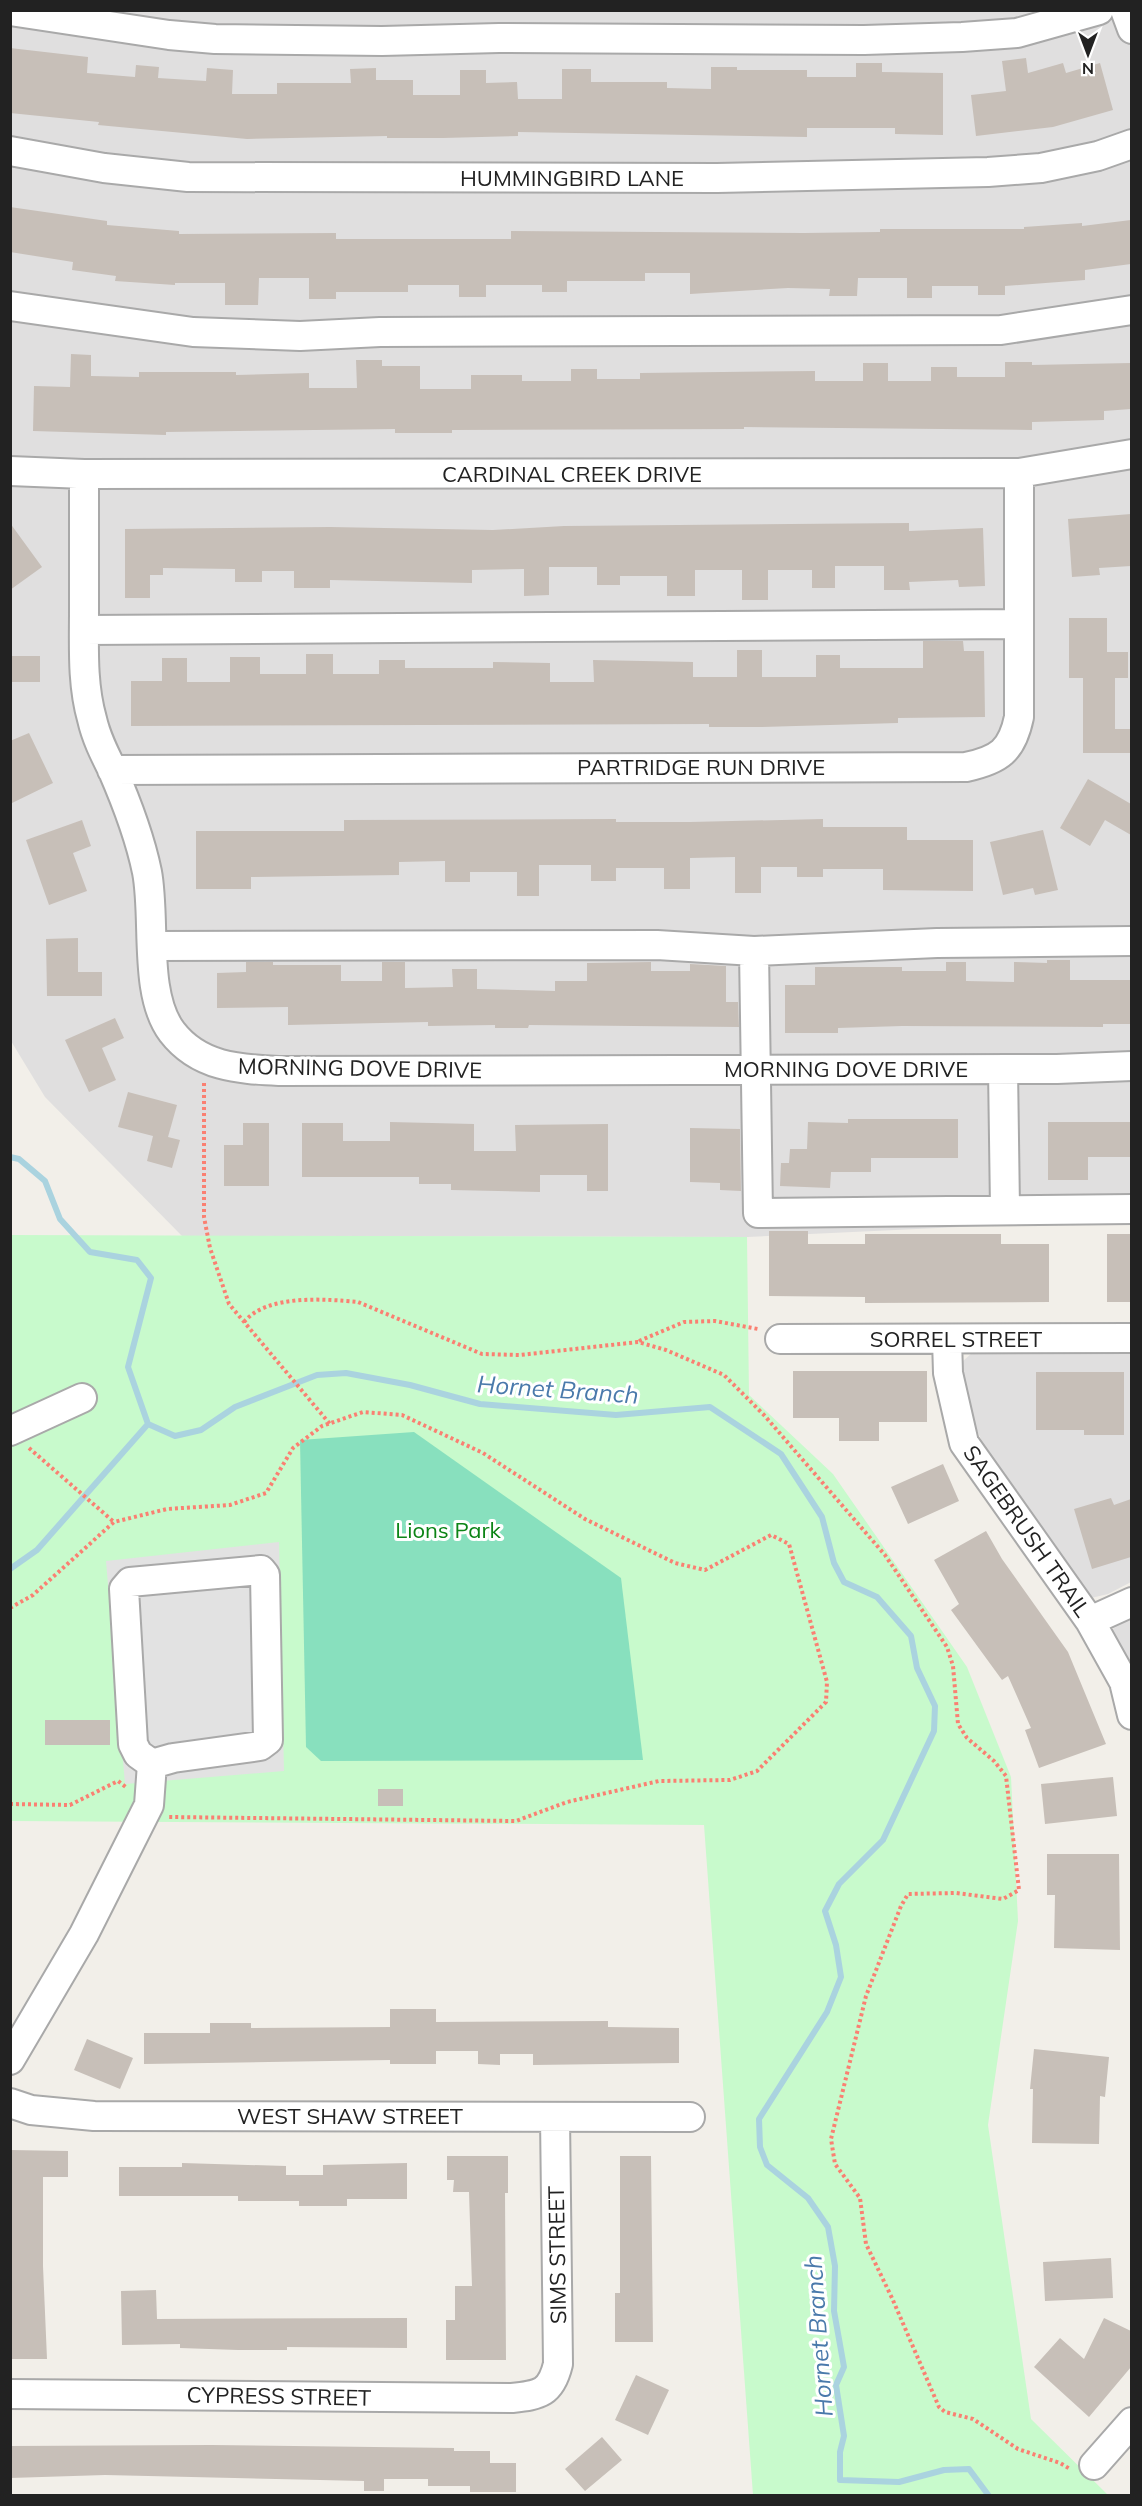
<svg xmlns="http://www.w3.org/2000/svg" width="1142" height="2506" font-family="Mulish,sans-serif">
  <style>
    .residential { fill: #e0dfdf }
    .park { fill: #c8facc }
    .pitch { fill: #88e0be }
    .parking { fill: #e2e2e2 }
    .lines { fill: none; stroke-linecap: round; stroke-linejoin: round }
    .stream { stroke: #aad3df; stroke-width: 6 }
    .building { fill: #c7bfb8 }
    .minor-casing { stroke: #a9a9a9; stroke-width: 32 }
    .path { stroke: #fa8072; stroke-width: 4; stroke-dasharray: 3 3; stroke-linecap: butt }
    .minor { stroke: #fff; stroke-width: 28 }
    .labels { text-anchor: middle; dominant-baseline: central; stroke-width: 6; stroke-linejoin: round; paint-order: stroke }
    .street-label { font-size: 22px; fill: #222; stroke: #fff }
    .park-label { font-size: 22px; fill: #0c8416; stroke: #fff }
    .water-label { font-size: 24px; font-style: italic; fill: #4a7aab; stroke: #fff }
  </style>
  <rect width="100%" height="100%" fill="#f2efe9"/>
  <path class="residential" d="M11 11H1131V1219L747 1237 182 1236 45 1097 11 1041Z
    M1131 1350V1582L1108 1594 1091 1598 989 1457 970 1415 962 1362 973 1352Z
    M1131 1615V1686L1111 1631 1120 1621Z"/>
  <path class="park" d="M11 1235 747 1237 749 1395 833 1474 967 1667 1011 1777 1018 1921 988 2125 1031 2419 1108 2495H753L704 1825 11 1821Z"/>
  <path class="pitch" d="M414 1432 621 1578 643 1760 321 1761 306 1747 300 1440Z"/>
  <path class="parking" d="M279 1542 284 1771 125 1784 106 1561Z"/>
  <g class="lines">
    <path class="stream" d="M10 1157 19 1159 45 1181 60 1219 90 1252 137 1260 151 1278 128 1367 148 1424 175 1436 201 1430 235 1407 317 1375 346 1373 410 1385 480 1404 616 1415 710 1407 781 1454 822 1517 834 1563 844 1582 877 1597 911 1636 917 1668 935 1706 934 1731 883 1840 839 1884 825 1911 836 1945 841 1977 827 2012 759 2119 760 2147 767 2165 808 2198 828 2227 835 2266 834 2311 844 2367 836 2385 844 2436 840 2452V2480L899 2482 944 2470 969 2469 989 2496
      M10 1569 37 1550 148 1424"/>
  </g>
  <path class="building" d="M10 48 88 57 87 73 135 77 136 65 159 67 158 78 206 81 207 68 233 70 232 94H277V83H351L350 69 376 68V80H413V95H460V70H486V83L517 82 518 99H562V69H591V82H667V88L711 89V67H737V70H807V77H856V63H882V72L943 73V135L895 134V128H807V137L518 132V136L443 138H387V136L247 139 98 125 99 122 10 113Z
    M1026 58 1028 73 1063 63 1066 73 1100 63 1113 110 1053 127 976 136 971 95 1006 91 1002 61Z
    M10 207 107 221V225L179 231V234L336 233V239H511V231L804 233 880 232V229H1024V227L1082 223V226L1131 220V264L1085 270V280L1005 286V295H978V286H932V298H907V278H858L857 296H829L830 289 788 288 690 294V273H645V281H567V292H542V285H486V297H459V285H408V292H336V299H309V278H259L258 305H225V283H175V285L115 281 116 276 72 270 73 262 10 252Z
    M71 354 91 355V376L139 377V372H236V375L309 373V388H357L356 360H382V366H420V389H471V375H522V381H571V369H597V379H640V373L815 371V381H863V363H888V381H931V367H957V377H1005V362H1032V365L1131 363V409L1104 411V420L1032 422V430L744 427V429L452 430V433H395V429L166 432V435L33 431 34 386 70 387Z
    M1131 514V566L1099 568 1100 575 1072 577 1068 519Z
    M10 523 42 567 10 590Z
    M909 523V531L983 528 985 586 959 587 958 580 909 582 910 590H884V566H835V588H812V570H768V600H742V570H695V596H667V576H620V585H597V567H549V595L524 596V569L472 570V583L330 580V588H294V571H262V582H235V569L163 568V575H150V598H125V529L330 527 493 530 564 526Z
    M1069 618H1107V652H1128V678H1115V729H1131V753H1083V678H1069Z
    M923 641H963L964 651H984L985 717 898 718V723L762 727H709V724L131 726V681H162V658H187V682H230V657H260V674H306V654H333V674H379V660H405V668H493V662L550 663V682H594L593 660 693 662V677H737V650H762V677H816V655H840V668H923Z
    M10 656H40V682H10Z
    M29 733 53 783 10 804V741Z
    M1088 779 1131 804V835L1105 820 1090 846 1060 828Z
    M616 819V822H690L823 819V827H907V840H973V891L883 890V869H823V877H797V867H761V893H735V857L690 858V889H664V868H616V881H591V865H539V896H517V872H470V882H445V861L399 862V875L251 877V889H196V831H344V820Z
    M82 820 91 846 73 853 87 891 49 905 26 840Z
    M1043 830 1058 890 1035 895 1033 888 1003 895 990 842Z
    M78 938V972H102V996H47L46 939Z
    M1047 960H1070V980H1131V1024H1103V1027L902 1026 838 1028V1033H785V985H815V967H902V971H946V962H966V981L1014 982V962L1047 963Z
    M246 962H273V965H341V981H382V962H405V988L453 987 452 969H477V989L555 991V981H587V963L651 962V971H690V964L726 966V1002H738L739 1027 529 1025 528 1028H495V1025L428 1026V1022L288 1025V1007L217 1008V973L246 972Z
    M115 1018 124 1038 102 1048 116 1080 89 1092 65 1040Z
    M128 1092 177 1105 168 1137 180 1140 172 1168 147 1161 153 1136 118 1127Z
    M848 1119H958V1158H871V1172H831L830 1188 780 1186 781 1163H789L790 1149H807L808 1122 848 1123Z
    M390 1122 474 1124V1151H516L515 1125 608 1124V1191H587V1175H540V1192L451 1190V1184H419V1177H302V1123H343V1141H390Z
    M1048 1122H1131V1157H1088V1180H1048Z
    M243 1123H269V1186H224V1145H243Z
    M690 1128 740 1129 741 1191 720 1190V1183L690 1182Z
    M769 1231H808V1244H865V1234H1001V1244H1049V1302L865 1303V1297L769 1296Z
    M1107 1234H1131V1302H1107Z
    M793 1371H927V1422H879V1441H839V1418H793Z
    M1036 1372H1124V1435H1084V1430H1036Z
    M943 1464 959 1501 908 1524 891 1487Z
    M1111 1498 1114 1505 1131 1499V1557L1092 1569 1074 1509Z
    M986 1531 1002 1559 1068 1652 1106 1744 1039 1768 1025 1730 1031 1728 1008 1676 1002 1680 951 1610 959 1604 934 1560Z
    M45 1720H110V1745H45Z
    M1113 1777 1117 1816 1045 1824 1041 1784Z
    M378 1789H403V1806H378Z
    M1047 1854H1119L1120 1950 1054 1948 1055 1895H1047Z
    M390 2009H436V2022L608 2021V2027L679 2028V2063L533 2065V2054H500V2065L478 2064V2051H436V2064H390V2060L144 2064V2033H210V2023H251V2028L390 2027Z
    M87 2039 133 2058 120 2089 74 2070Z
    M1034 2049 1109 2057 1105 2097 1100 2096 1099 2144 1032 2143 1033 2089H1030Z
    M10 2150 68 2151V2177H43V2266L47 2359H10Z
    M447 2156H508V2193H505L506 2360H446V2320H455V2286H472L469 2192H453L454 2180H447Z
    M620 2156H651L653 2342H615V2293H620Z
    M182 2163 286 2166V2175H323V2165L407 2163V2199H347V2206H299V2201H238V2196H119V2167H182Z
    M1111 2258 1113 2298 1045 2301 1043 2262Z
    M156 2290 157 2319 407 2318V2348L287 2347V2350H238L180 2348V2344L122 2345 121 2291Z
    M1104 2318 1131 2331V2367L1089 2417 1034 2367 1060 2338 1084 2359Z
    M636 2375 669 2390 648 2435 615 2420Z
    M602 2437 622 2460 585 2491 565 2469Z
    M211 2445 454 2448V2451H490V2463H516V2492H470V2486H428V2479H384V2491H364V2481L105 2475 10 2478V2446Z"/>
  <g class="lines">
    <defs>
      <path id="minor" d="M1125 10 1132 29
        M10 11 169 35 215 39 382 41 499 38 864 40 962 37 1017 33 1099 10
        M10 151 104 168 188 177 717 178 988 172 1041 168 1098 156 1132 144
        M10 306 193 332 300 336 380 332 1001 330 1132 310
        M10 471 84 474 1019 473 1132 454
        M84 474C84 520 84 565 84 611 84 647 82 684 92 719 96 737 104 753 112 769 126 801 140 838 147 872 156 919 143 994 172 1032 199 1067 238 1069 279 1071L1057 1069 1132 1066
        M84 630 1019 624
        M112 770 966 767C999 760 1012 751 1019 717V473
        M153 946 657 945 754 951 937 943 1132 941
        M754 951 758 1213 1132 1209
        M1003 1069 1005 1209
        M780 1339 1132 1338
        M947 1339 948 1373 964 1443 1090 1621 1124 1682 1132 1715
        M10 1431 82 1398
        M1090 1621 1132 1602
        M10 2060 84 1934 149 1805 152 1764 173 1758 260 1746 268 1740 265 1575 261 1570 130 1582 124 1589 133 1744 138 1754 152 1764
        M10 2103 31 2110 94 2116 690 2117
        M10 2394 512 2398C540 2395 551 2393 558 2364L555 2117
        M1094 2465 1132 2422"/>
    </defs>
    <use href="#minor" class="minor-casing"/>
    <path class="path" d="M204 1083V1217L210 1248 229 1304 330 1424
      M244 1322C267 1294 325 1299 358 1302L482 1354 520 1355 638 1342 666 1350 724 1375 764 1415 885 1555 947 1647 953 1666 958 1724 967 1738 994 1761 1006 1776 1019 1890 1003 1899 956 1893 908 1894 901 1906 866 1996 831 2139 835 2164 860 2198 866 2244 892 2298 939 2407 945 2412 973 2419 1018 2449 1060 2463 1070 2469
      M639 1341 684 1322 715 1321 758 1329
      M29 1448 114 1522
      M10 1608 33 1595 114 1522 167 1509 230 1505 266 1493 293 1448 322 1426 363 1412 402 1415 483 1453 585 1519 675 1563 705 1570 771 1535 789 1544 827 1682 826 1702 757 1771 730 1780 659 1781 567 1802 516 1821 168 1817
      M10 1804 70 1805 118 1781 127 1788"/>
    <use href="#minor" class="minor"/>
  </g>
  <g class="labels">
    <g class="street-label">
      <text x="572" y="178">HUMMINGBIRD LANE</text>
      <text x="572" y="474">CARDINAL CREEK DRIVE</text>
      <text x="701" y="767">PARTRIDGE RUN DRIVE</text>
      <text transform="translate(360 1068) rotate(1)">MORNING DOVE DRIVE</text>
      <text x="846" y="1069">MORNING DOVE DRIVE</text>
      <text x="956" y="1339">SORREL STREET</text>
      <text transform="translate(1027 1531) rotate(55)">SAGEBRUSH TRAIL</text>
      <text x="350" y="2116">WEST SHAW STREET</text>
      <text transform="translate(557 2255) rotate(-91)">SIMS STREET</text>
      <text transform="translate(279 2396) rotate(1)">CYPRESS STREET</text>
    </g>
    <g class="park-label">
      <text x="448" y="1530">Lions Park</text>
    </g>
    <g class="water-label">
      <text transform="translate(558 1389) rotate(4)">Hornet Branch</text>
      <text transform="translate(818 2336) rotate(-94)">Hornet Branch</text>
    </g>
  </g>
  <rect width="1142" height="2506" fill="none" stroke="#222222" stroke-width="24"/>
  <g transform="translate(1088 54) rotate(180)" stroke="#ffffff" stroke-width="4.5" paint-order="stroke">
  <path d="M0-4.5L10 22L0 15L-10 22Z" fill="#222222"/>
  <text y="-9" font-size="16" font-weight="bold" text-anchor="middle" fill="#222222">N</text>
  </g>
</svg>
